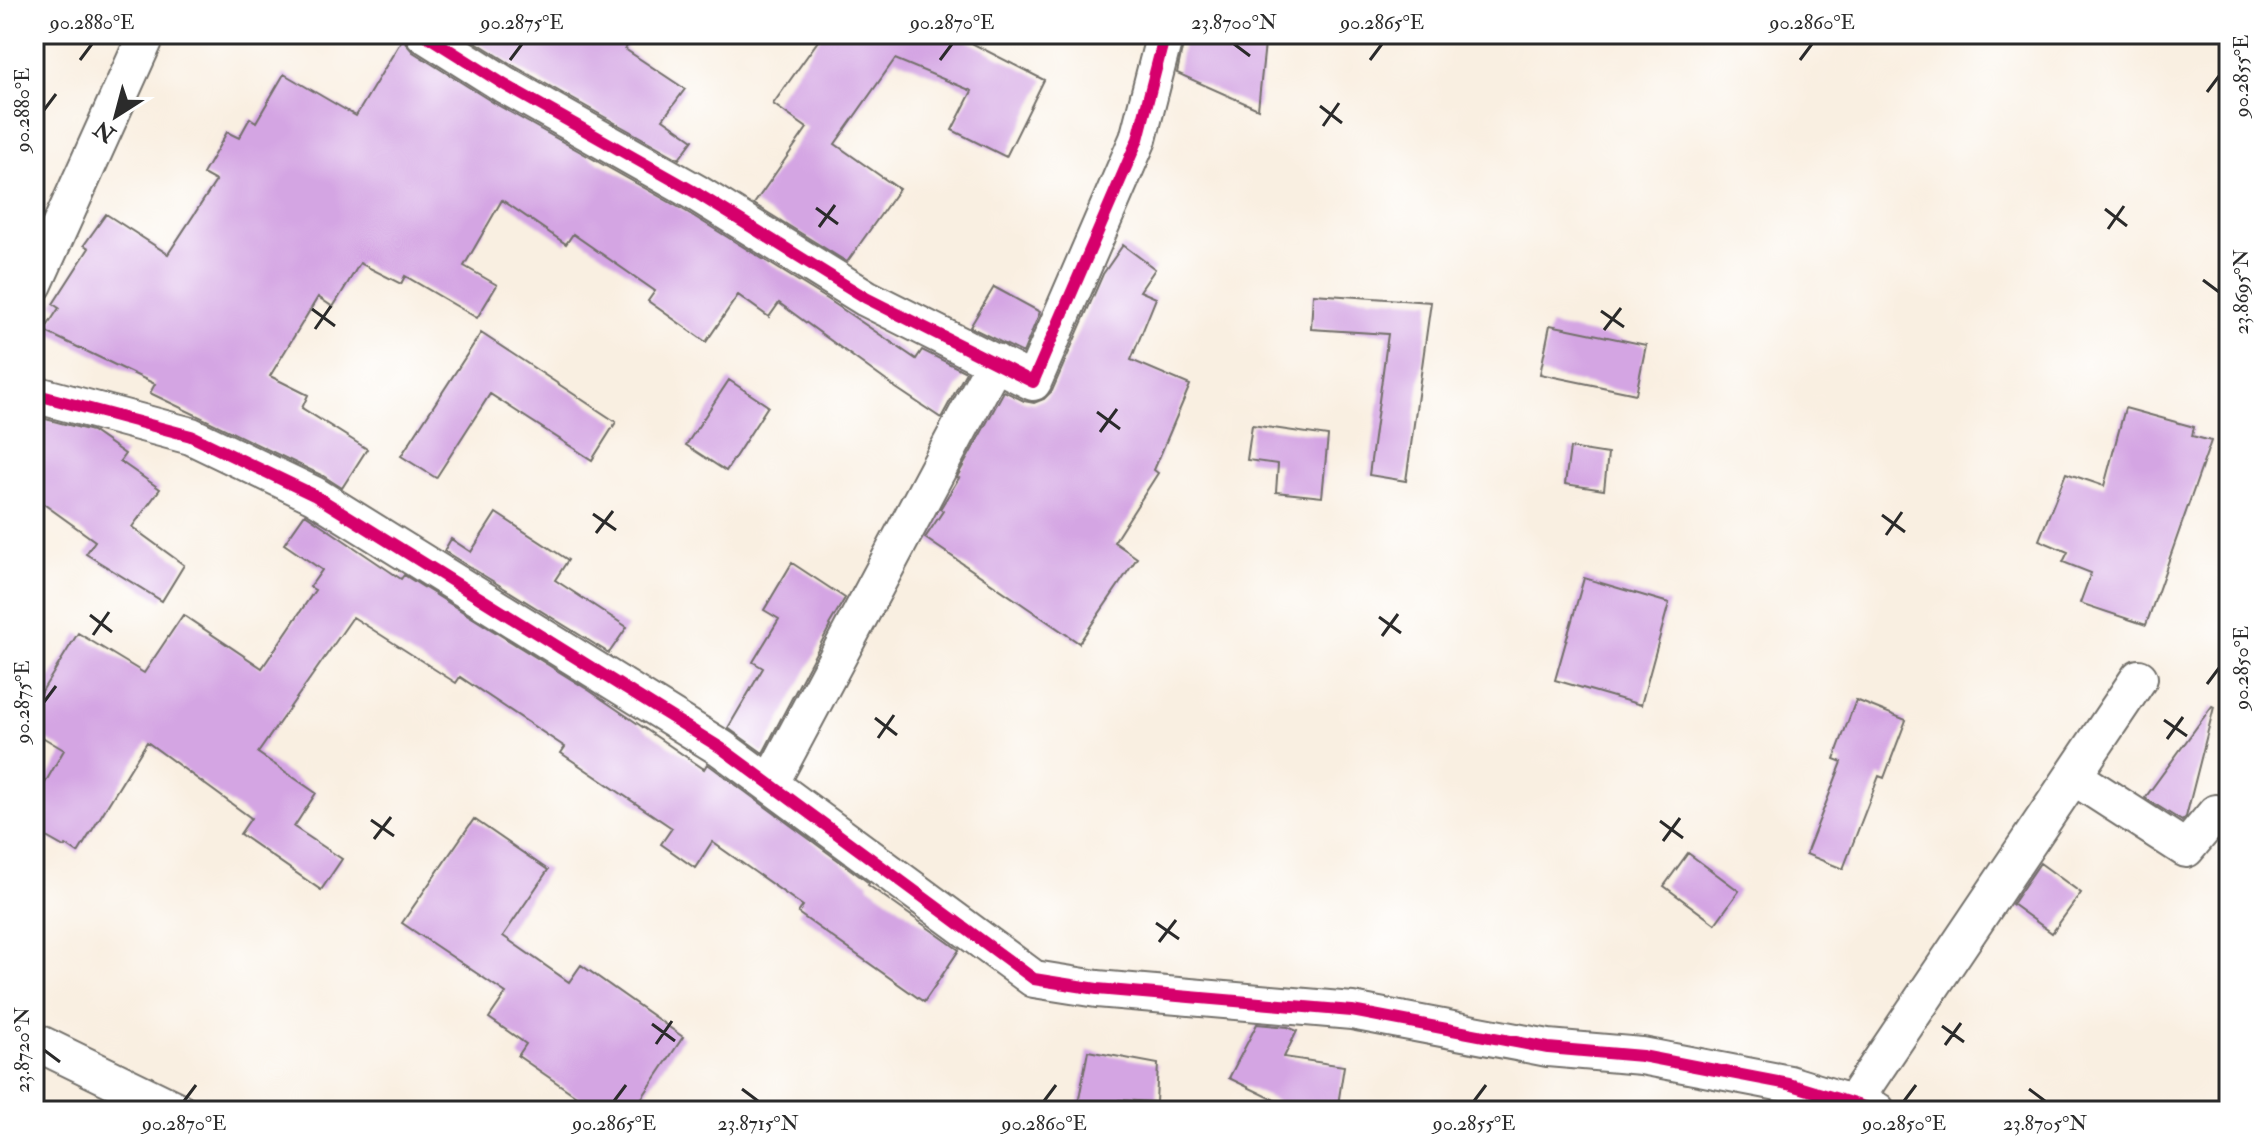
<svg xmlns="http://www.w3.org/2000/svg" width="2263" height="1145" font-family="'IM FELL Double Pica',serif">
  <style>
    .building { fill: #d4a5e3 }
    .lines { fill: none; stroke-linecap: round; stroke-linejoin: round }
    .minor-casing { stroke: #73706b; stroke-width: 40 }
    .minor { stroke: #fff; stroke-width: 36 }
    .cycleway-casing { stroke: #fff; stroke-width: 17 }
    .cycleway { stroke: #d6006c; stroke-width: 12 }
    .ticks { fill: none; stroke: #2b2b2b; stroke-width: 3 }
    .neatline { fill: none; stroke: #2b2b2b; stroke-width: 3 }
    .ticks-label { font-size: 20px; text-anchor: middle; fill: #2b2b2b }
  </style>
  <rect width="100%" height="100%" fill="#fff"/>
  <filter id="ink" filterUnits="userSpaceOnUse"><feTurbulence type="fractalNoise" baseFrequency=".0125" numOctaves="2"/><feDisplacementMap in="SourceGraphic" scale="16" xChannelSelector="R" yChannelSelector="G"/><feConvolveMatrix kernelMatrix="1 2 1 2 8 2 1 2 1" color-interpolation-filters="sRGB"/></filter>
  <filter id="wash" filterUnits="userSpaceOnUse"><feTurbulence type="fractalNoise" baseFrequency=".006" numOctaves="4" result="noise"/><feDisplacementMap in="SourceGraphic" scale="32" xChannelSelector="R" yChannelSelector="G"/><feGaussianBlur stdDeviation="1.8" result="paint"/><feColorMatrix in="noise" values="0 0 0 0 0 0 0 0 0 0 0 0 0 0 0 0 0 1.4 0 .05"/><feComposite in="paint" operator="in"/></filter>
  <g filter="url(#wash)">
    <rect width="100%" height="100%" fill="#f9efe1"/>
    <g id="blocks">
      <path class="building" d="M463 34H636L625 49 685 89 663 119 693 140 679 159 516 67Z
        M823 34H954L1044 80 1006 157 952 130 972 91 895 59 835 144 899 189 847 262 754 204 807 128 773 104Z
        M1185 34H1266L1258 109 1177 73Z
        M404 36 406 44 413 52 494 103 687 212 829 300 916 359 922 350 966 372 941 418 896 388 779 303 769 317 738 295 706 342 648 301 655 291 573 234 566 244 502 200 464 266 497 285 477 318 405 276 401 284 360 263 333 307 318 297 270 376 308 395 302 408 367 449 342 488 323 476 150 393 155 384 44 331 59 308 53 304 89 248 84 245 106 214 168 254 216 181 203 174 227 132 239 138 250 118 256 122 284 74 356 116Z
        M1123 245 1155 269 1140 291 1156 298 1131 360 1190 385 1154 470 1158 473 1114 542 1137 558 1079 643 925 538 943 511 940 509 959 478 957 477 1004 391 1024 401 1034 403 1044 399 1052 391 1103 274Z
        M994 287 1040 312 1023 353 970 327Z
        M1313 294 1431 302 1406 481 1369 475 1388 334 1311 329Z
        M1550 325 1646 345 1636 394 1540 374Z
        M481 333 616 422 592 460 490 394 436 478 401 456Z
        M729 380 768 406 726 471 686 445Z
        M2125 408 2194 427 2192 436 2211 441 2146 625 2080 603 2091 573 2063 562 2068 552 2039 540 2066 473 2104 486Z
        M34 416 92 431 125 454 120 461 160 489 132 527 184 565 162 601 86 554 95 541 34 497Z
        M1252 425 1328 436 1322 497 1276 492 1278 464 1247 460Z
        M1570 448 1608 454 1604 490 1565 484Z
        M496 513 568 560 555 580 627 627 609 653 444 551 451 539 471 552Z
        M305 514 401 579 404 575 590 691 704 769 707 764 709 765 869 883 868 885 959 950 924 1002 798 913 803 906 712 842 695 868 661 844 672 828 561 753 565 747 460 677 456 683 353 617 258 753 316 793 294 827 342 859 321 890 240 834 251 818 147 742 78 853 66 845 64 847 34 830V802L64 750 34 732V704L78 633 144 673 183 615 262 668 315 590 310 587 322 570 284 544Z
        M792 563 845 598 829 625 830 626 763 753 728 728 763 668 753 662 779 619 764 610Z
        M1584 578 1669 603 1641 705 1555 680Z
        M1856 700 1906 720 1884 778 1879 776 1843 869 1806 854 1842 762 1834 759Z
        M2212 706 2214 707 2186 817 2182 821 2145 798Z
        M474 819 548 870 503 936 569 982 581 965 683 1037 633 1111H598L518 1056 526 1044 489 1018 506 993 402 923Z
        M1688 853 1739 891 1715 924 1664 886Z
        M2040 863 2081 893 2052 933 2012 904Z
        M1257 1024 1288 1027 1297 1031 1284 1057 1344 1066 1337 1111H1297L1229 1078Z
        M1088 1051 1158 1064 1156 1102 1119 1100 1117 1111 1078 1104Z"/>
    </g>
  </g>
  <g filter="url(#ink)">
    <use href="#blocks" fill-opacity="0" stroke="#73706b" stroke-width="2"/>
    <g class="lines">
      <defs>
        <path id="minor" d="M424 34 505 85 698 194 866 298 1033 382 1138 139 1165 34
          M34 284 147 34
          M34 394 191 436 314 495 721 748 1034 979 1097 989 1352 1011 1548 1048 1642 1056 1789 1084 1877 1111
          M2073 776 2186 849 2216 813 2229 822
          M770 784 995 362
          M34 1041 178 1111
          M1850 1111 1852 1104 2139 678"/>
      </defs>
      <use href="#minor" class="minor-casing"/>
      <use href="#minor" class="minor"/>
      <defs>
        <path id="cycleway" d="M424 34 505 85 698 194 866 298 1033 382 1138 139 1165 34
          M34 394 191 436 314 495 721 748 1034 979 1097 989 1352 1011 1548 1048 1642 1056 1789 1084 1877 1111"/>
      </defs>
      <use href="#cycleway" class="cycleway-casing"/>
      <use href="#cycleway" class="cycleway"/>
    </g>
  </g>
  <path class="ticks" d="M1234 44 1250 56M80 60 92 44M510 60 522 44M940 60 952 44M1370 60 1382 44M1800 60 1812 44M2207 92 2219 76M1320 106 1342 123M44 110 56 94M1323 126 1339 103M816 208 838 224M2105 209 2127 226M819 227 835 205M2108 229 2124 206M2203 280 2219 292M312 309 335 326M1601 311 1624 327M315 329 331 306M1604 330 1621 308M1097 412 1120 429M1100 432 1117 409M593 514 616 530M1882 515 1905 532M596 533 613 511M1886 535 1902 512M90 615 112 632M1379 617 1401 633M93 635 109 612M1382 636 1398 614M2207 684 2219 668M44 702 56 686M875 718 897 735M2164 720 2187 736M878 738 894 715M2167 739 2183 717M371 820 394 836M1660 821 1683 838M374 839 391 817M1663 841 1680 818M1156 923 1179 939M1159 942 1176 920M652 1024 675 1041M1942 1026 1964 1042M656 1044 672 1021M1945 1045 1961 1023M44 1050 60 1062M742 1089 758 1101M2029 1089 2045 1101M184 1101 196 1085M614 1101 626 1085M1044 1101 1056 1085M1474 1101 1486 1085M1904 1101 1916 1085"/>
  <rect width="2263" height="1145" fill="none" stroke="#fff" stroke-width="88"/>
  <g transform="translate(116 116) rotate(216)" stroke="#ffffff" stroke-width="6" paint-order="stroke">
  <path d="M0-6L14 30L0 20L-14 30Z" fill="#2b2b2b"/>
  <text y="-12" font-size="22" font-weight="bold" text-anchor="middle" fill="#2b2b2b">N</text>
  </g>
  <rect x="44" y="44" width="2175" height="1057" class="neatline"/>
  <g class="ticks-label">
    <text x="92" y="29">90.2880°E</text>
    <text x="522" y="29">90.2875°E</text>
    <text x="952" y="29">90.2870°E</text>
    <text x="1234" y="29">23.8700°N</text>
    <text x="1382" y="29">90.2865°E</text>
    <text x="1812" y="29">90.2860°E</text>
    <text transform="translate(2241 76) rotate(-90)" y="7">90.2855°E</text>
    <text transform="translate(22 110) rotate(-90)" y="7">90.2880°E</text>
    <text transform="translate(2241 292) rotate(-90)" y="7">23.8695°N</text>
    <text transform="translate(2241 668) rotate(-90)" y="7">90.2850°E</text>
    <text transform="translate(22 702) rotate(-90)" y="7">90.2875°E</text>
    <text transform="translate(22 1050) rotate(-90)" y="7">23.8720°N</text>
    <text x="184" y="1130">90.2870°E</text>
    <text x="614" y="1130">90.2865°E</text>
    <text x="758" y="1130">23.8715°N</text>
    <text x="1044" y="1130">90.2860°E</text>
    <text x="1474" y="1130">90.2855°E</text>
    <text x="1904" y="1130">90.2850°E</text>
    <text x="2045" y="1130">23.8705°N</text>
  </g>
</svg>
